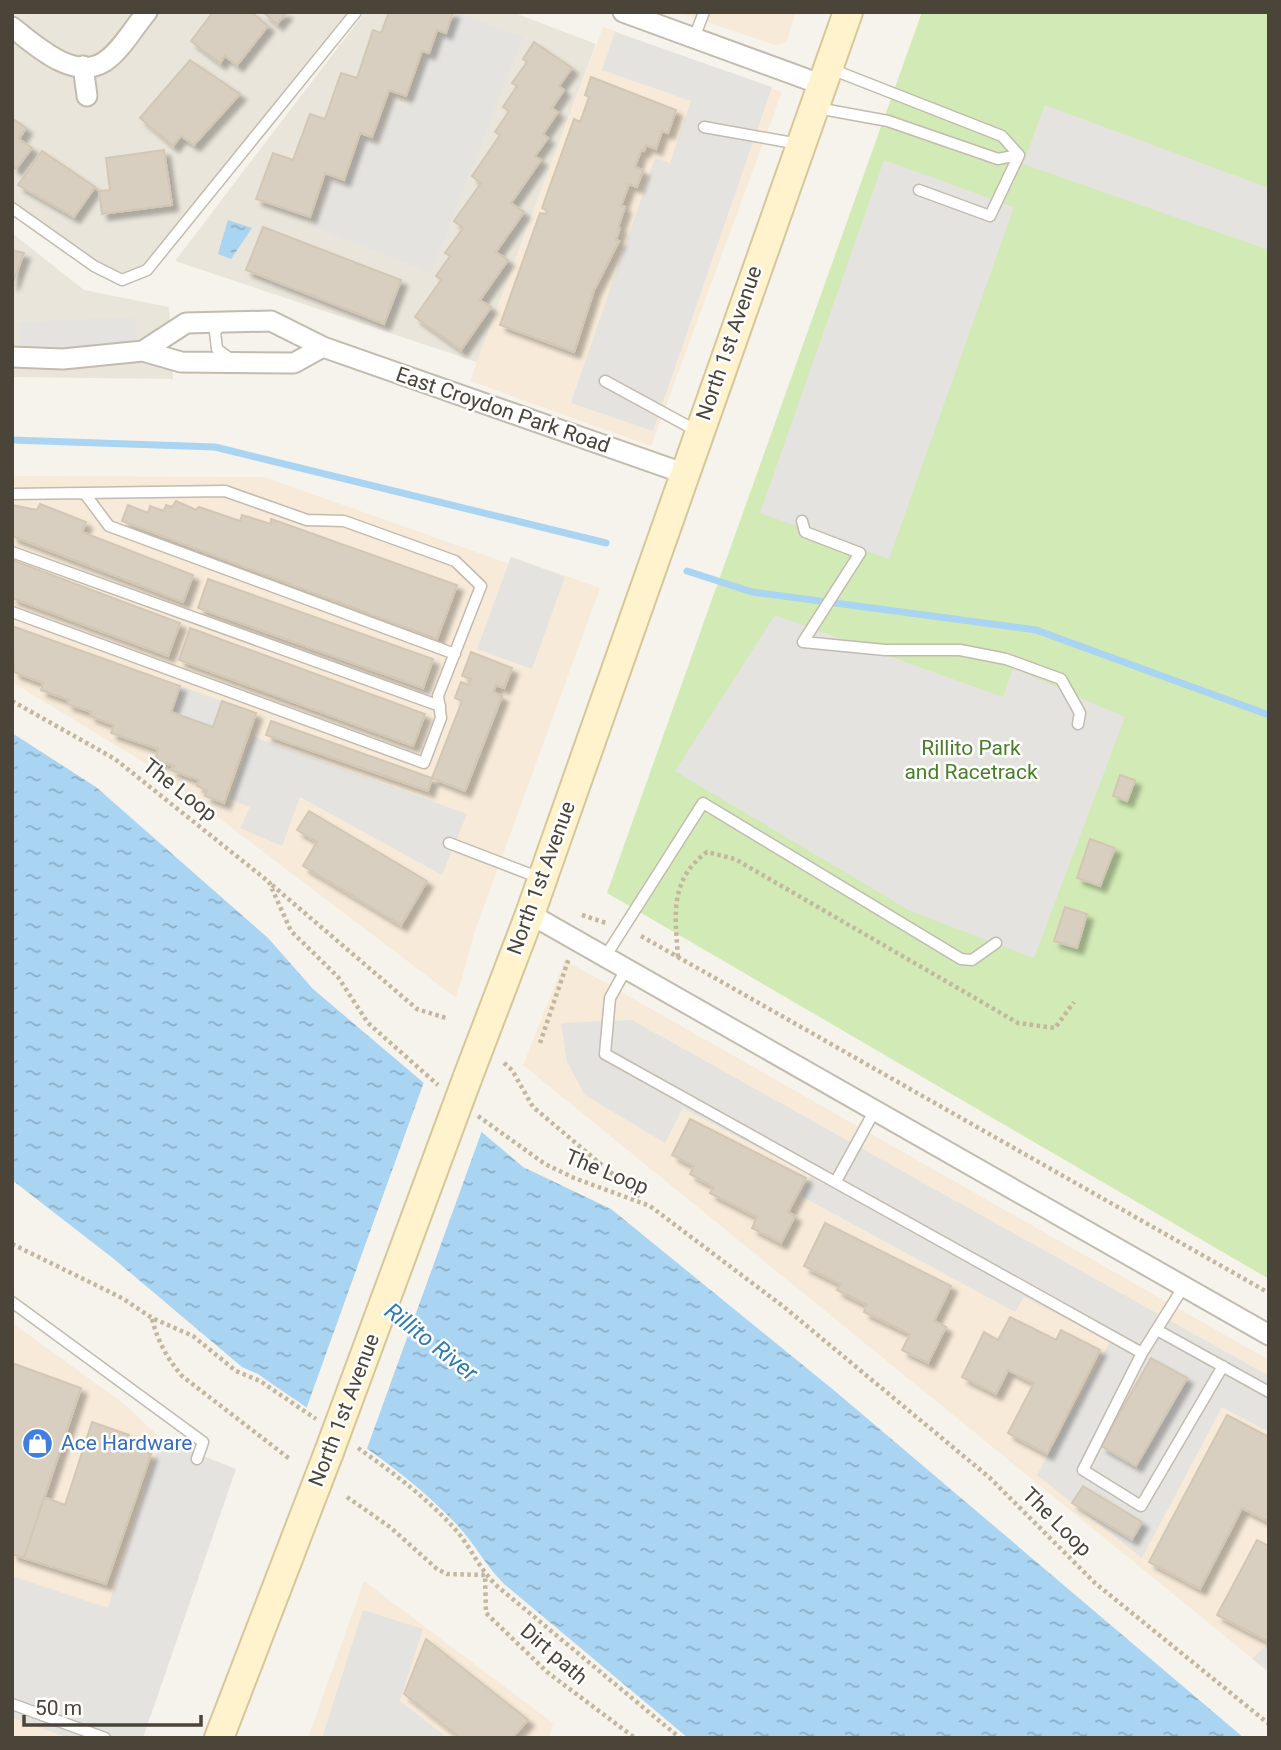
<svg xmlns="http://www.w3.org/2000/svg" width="1281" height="1750" font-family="Roboto,sans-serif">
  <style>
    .residential { fill: #eae5da }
    .commercial { fill: #f7ead8 }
    .park { fill: #d2eab5 }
    .parking { fill: #e5e3e0 }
    .water { fill: url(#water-ripples) }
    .pier { fill: #f6f3ec }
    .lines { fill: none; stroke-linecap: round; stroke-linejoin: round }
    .stream { stroke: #a9d4f2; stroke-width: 7 }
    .building { fill: #d8cfc1; stroke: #d3c7b4; stroke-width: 2; filter: url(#shadow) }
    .lane-casing { stroke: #c2bbae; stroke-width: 13 }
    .street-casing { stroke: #c2bbae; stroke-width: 23 }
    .secondary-casing { stroke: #d6c79b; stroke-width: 32 }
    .path { stroke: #c4b79f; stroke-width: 4.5; stroke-dasharray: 3.5 3.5; stroke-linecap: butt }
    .lane { stroke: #fff; stroke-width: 10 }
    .street { stroke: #fff; stroke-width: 19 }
    .secondary { stroke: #fff3cd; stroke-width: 28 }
    .secondary-bridge-casing { stroke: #d6c79b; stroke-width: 32; stroke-linecap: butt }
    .secondary-bridge { stroke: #fff3cd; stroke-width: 28 }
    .labels { text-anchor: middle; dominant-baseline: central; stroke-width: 5; stroke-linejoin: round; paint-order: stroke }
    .street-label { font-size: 21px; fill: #4b4439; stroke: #fff }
    .park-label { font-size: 21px; fill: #4a7f2a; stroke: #fff }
    .shop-label { font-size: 21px; fill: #366cbe; stroke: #fff; text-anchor: start }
    .water-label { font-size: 23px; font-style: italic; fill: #2e7ab2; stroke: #fff }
  </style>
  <defs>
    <pattern id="water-ripples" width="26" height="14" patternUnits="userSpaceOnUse" patternTransform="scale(1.75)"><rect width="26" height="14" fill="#a9d4f2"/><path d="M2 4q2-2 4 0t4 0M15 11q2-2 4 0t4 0" fill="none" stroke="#8caec5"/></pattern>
    <filter id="shadow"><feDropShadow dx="6" dy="6" stdDeviation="2" flood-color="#0004"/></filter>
  </defs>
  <rect width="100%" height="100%" fill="#f6f3ec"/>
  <path class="residential" d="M12 12H353L138 281 62 243 12 204Z
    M365 12H512L596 44 477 362 175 261Z
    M12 233 84 290 169 307 173 379 12 377Z"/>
  <path class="commercial" d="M677 12H796L786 43 775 45Z
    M603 27 782 92 651 446 470 381Z
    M12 476 264 477 513 565 516 558 600 588 476 928 456 998 153 768 12 682Z
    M565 960 1269 1360V1672L523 1065Z
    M12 1323 123 1403 208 1482 118 1738H12Z
    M364 1581 553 1723 549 1738H308Z"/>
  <path class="park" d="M922 12H1269V1279L607 893Z"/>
  <path class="parking" d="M456 12 523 37 431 273 314 227 332 181 346 186 364 139 378 144 394 103 407 108 428 55 433 57 442 34 447 36Z
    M615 32 772 87 653 431 571 403 655 158 670 163 691 101 602 70Z
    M1045 105 1269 188V250L1023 164Z
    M884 160 1014 207 889 559 760 513Z
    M135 317 137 347 20 352 19 322Z
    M511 557 565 577 532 669 477 649Z
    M775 615 1003 697 1013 668 1125 717 1034 958 910 911 675 771Z
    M180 686 222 701 213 727 171 712Z
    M252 736 467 814 442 875 300 797 282 846 240 828 250 807 230 799Z
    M632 1020 1269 1376V1432L1222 1407 1142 1558 1037 1475 1110 1342 1024 1297 1015 1312 801 1196 811 1176 683 1108 665 1143 585 1095 567 1062 561 1023Z
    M161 1439 236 1469 143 1738H69L12 1718V1576L108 1608Z
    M363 1610 423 1629 400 1701 448 1738H322Z
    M1269 1643V1672L1252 1659Z"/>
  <path class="water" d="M228 220 252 228 231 259 218 254Z
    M12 733 96 787 268 938 313 989 523 1167 611 1209 836 1392 1244 1738H688L504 1584C485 1565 475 1544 458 1526 402 1465 325 1422 258 1374L242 1367 114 1259 12 1180Z"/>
  <path class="pier" d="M425 1079 483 1128 365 1454 305 1412Z"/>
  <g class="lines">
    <path class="stream" d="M12 440 215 447 606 543
      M687 571 752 592 1036 630 1269 715"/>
  </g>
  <path class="building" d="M213 12H251L268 26 237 65 225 56 220 63 191 41Z
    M263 12H285L286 13 277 24Z
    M389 12H453L446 33 437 30 429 53 422 51 406 96 389 90 372 137 360 133 344 180 325 173 310 217 256 199 273 153 293 160 310 114 325 119 341 73 357 78 373 30 381 33Z
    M534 42 572 68 559 86 564 90 552 108 558 112 543 134 548 138 535 156 541 160 511 203 524 212 496 252 508 260 480 300 491 307 461 350 415 317 441 280 436 276 450 256 445 253 463 228 454 221 481 183 472 176 500 135 495 132 509 111 503 107 517 86 512 83 527 62 523 59Z
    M190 60 240 94 194 145 181 136 173 146 140 118Z
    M591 77 676 110 668 133 662 131 656 149 646 145 644 151 641 150 635 167 643 170 637 187 629 184 621 206 625 207 618 227 620 228 616 240 619 241 594 290 574 352 500 325 540 213 546 214 547 211 542 208 574 119 580 122 589 97 585 95Z
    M12 118 26 128 19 139 32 148 16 169 12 166Z
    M164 150 172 205 102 214 99 191 110 190 106 158Z
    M42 151 95 187 74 217 18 185Z
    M263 227 401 280 384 324 246 270Z
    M12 250 24 253 12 285Z
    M176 501 196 510 199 507 240 521 242 515 271 524V519L457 585 437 639 122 521 128 505 148 513 150 506 164 511 166 505 172 507Z
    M40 504 86 522 82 532 193 575 183 602 12 536V505L37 510Z
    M12 560 180 623 168 656 12 598Z
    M208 579 433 659 423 688 198 608Z
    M12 626 180 686 171 712 213 727 222 701 256 713 224 803 205 796 207 790 197 786 199 780 171 770 174 766 155 760 158 749 111 733 114 725 90 716 91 712 67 704 69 700 41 690 43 683 14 672Z
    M190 628 425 714 413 746 179 660Z
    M471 652 512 668 504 688 496 685 493 692 502 696 465 791 432 778 462 701 455 698 461 682 469 685 471 679 462 676Z
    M271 721 432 778 428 791 266 735Z
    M1120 775 1135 780 1127 801 1113 796Z
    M309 811 427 881 401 925 303 866 317 842 297 830Z
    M1090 839 1115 848 1100 886 1077 878Z
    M1065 907 1087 914 1077 948 1054 941Z
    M690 1119 806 1178 788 1212 795 1216 781 1243 752 1228 757 1217 710 1193 714 1187 690 1174 694 1166 672 1155Z
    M825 1223 951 1286 934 1321 946 1327 928 1363 902 1350 910 1334 864 1312 867 1305 837 1290 840 1284 804 1266Z
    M1010 1317 1056 1340 1061 1330 1100 1350 1047 1454 1008 1433 1034 1383 1008 1370 996 1394 962 1377 984 1332 998 1340Z
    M1151 1358 1187 1378 1136 1466 1101 1446Z
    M12 1363 81 1388 24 1558 12 1554Z
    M1227 1415 1269 1437V1522L1242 1508 1200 1589 1149 1562Z
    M92 1422 129 1435 126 1445 151 1454 106 1584 24 1558 44 1497 65 1505Z
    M1083 1486 1142 1522 1132 1539 1072 1503Z
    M1257 1540 1269 1546V1642L1217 1615Z
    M426 1639 528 1720 512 1738H461L404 1694Z"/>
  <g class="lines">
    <defs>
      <path id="lane" d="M694 38 704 12
        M817 108 888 121 998 159 1019 155 1002 136 831 69
        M704 127 799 144
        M919 190 990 216 1019 155
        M12 208 94 266 122 280 147 270 356 12
        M223 323 215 332 217 349 232 360
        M605 381 697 431
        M12 494 225 491 307 520 344 521 455 561 481 586 438 696 441 718 424 763 12 612
        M85 494 109 526 455 654
        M802 521 805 532 860 553 803 642 885 650H960L1006 659 1061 679 1080 713 1078 724
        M12 552 440 706
        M449 843 540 878
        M605 957 703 803 961 959 972 960 996 943
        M626 969 610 998 605 1054 1142 1353
        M836 1181 875 1110
        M1184 1286 1142 1353 1083 1470 1141 1506 1223 1366
        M12 1302 203 1442 197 1459
        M1157 1330 1269 1392
        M12 1704 105 1738"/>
      <path id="street" d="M623 12 820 84
        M12 27C35 45 73 81 104 62 121 51 134 27 147 12
        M83 66 87 96
        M143 351 186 323 271 321 323 347 683 473
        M12 357 63 359 143 351 181 362 294 363 323 347
        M530 914 1269 1335"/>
      <path id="secondary" d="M467 1079 530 914 848 12
        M219 1738 329 1452"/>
    </defs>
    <use href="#lane" class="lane-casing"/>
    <use href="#street" class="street-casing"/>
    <use href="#secondary" class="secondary-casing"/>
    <path class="path" d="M12 701 115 759 269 882 291 931 338 977 368 1023 438 1085
      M272 885 417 1009 446 1018
      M582 915 606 923
      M641 936 1269 1293
      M678 957C675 915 669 880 707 852L735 859 1018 1023 1055 1028 1074 1002
      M540 1043 569 958
      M504 1063 512 1070 533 1107 641 1198
      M478 1116 545 1164 574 1178 650 1206 784 1307 990 1478 1095 1583 1269 1724
      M12 1244 122 1298 152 1318 193 1336 236 1371 260 1381 316 1419
      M152 1319C158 1342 167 1358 182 1376L291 1460
      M358 1448C392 1472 427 1498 455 1529 471 1547 479 1569 497 1586L680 1738
      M347 1497 390 1527 437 1569 447 1574 485 1575 486 1613 547 1672 635 1738"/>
    <use href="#lane" class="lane"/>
    <use href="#street" class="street"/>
    <use href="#secondary" class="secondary"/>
    <defs>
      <path id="secondary-bridge" d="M329 1452 467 1079"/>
    </defs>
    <use href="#secondary-bridge" class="secondary-bridge-casing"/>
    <use href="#secondary-bridge" class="secondary-bridge"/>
  </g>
  <defs>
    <symbol id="shop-disc" viewBox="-11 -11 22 22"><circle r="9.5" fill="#3f7fe0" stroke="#fff"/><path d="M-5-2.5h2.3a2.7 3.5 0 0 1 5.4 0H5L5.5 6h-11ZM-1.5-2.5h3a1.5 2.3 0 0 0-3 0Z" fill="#fff"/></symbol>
  </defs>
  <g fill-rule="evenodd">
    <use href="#shop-disc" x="20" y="1426" width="35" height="35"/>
  </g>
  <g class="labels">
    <g class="street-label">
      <text transform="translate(729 343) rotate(-71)">North 1st Avenue</text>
      <text transform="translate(503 410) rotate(19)">East Croydon Park Road</text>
      <text transform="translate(180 790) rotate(38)">The Loop</text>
      <text transform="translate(541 878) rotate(-70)">North 1st Avenue</text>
      <text transform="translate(607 1172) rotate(22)">The Loop</text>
      <text transform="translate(344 1410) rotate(-69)">North 1st Avenue</text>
      <text transform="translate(1057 1522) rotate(45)">The Loop</text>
      <text transform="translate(554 1654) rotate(41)">Dirt path</text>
    </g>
    <g class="park-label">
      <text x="971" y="748">Rillito Park<tspan x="971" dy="24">and Racetrack</tspan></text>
    </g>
    <g class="shop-label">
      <text x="61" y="1443">Ace Hardware</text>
    </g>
    <g class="water-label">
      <text transform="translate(431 1342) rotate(38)">Rillito River</text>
    </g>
  </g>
  <rect width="1281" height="1750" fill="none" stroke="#4b4439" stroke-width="28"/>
  <path d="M24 1715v10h177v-10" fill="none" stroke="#4b4439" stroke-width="3.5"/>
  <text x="35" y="1715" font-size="21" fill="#4b4439" stroke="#ffffff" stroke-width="5" paint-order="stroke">50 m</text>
</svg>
